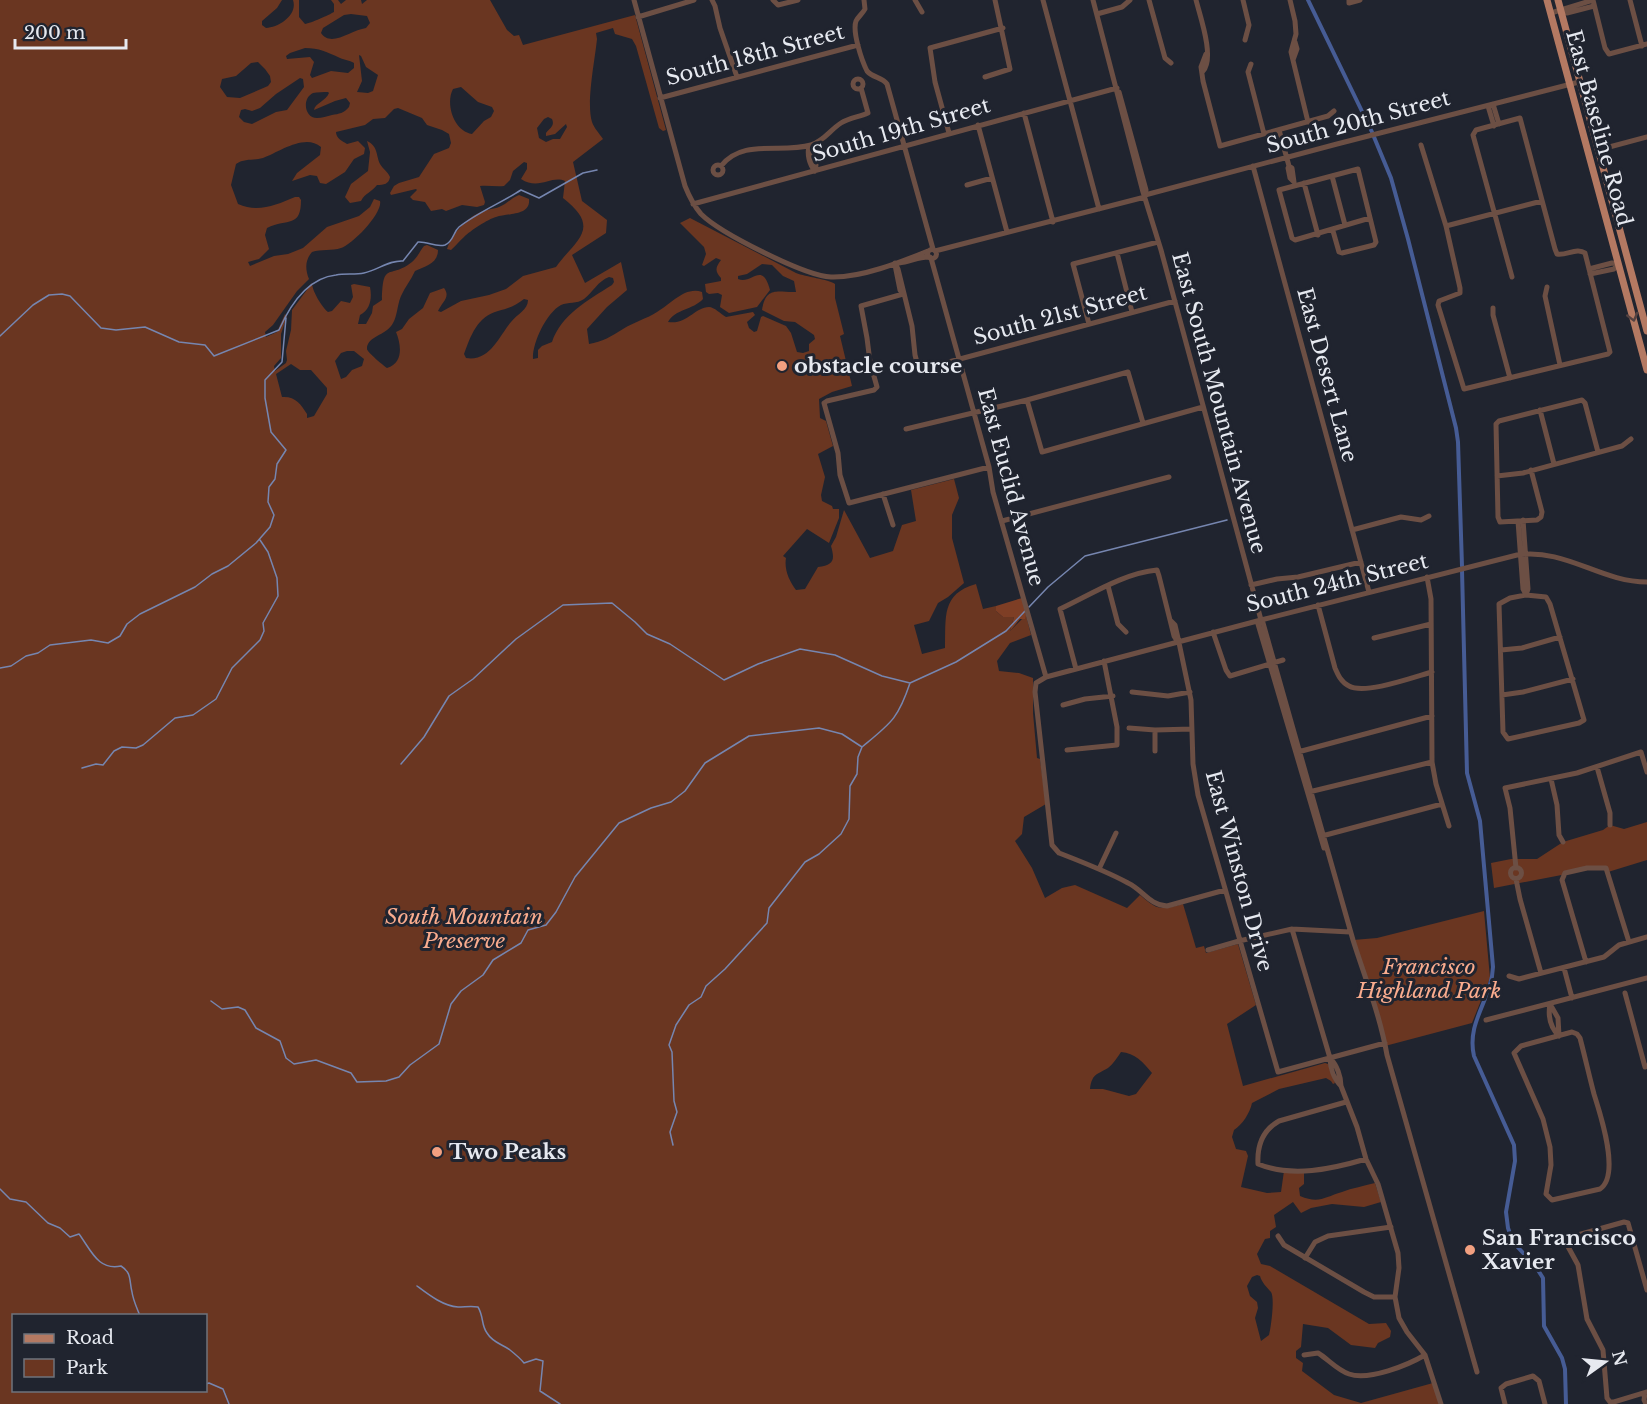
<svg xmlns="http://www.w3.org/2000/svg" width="1647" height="1404" font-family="'Libre Baskerville',serif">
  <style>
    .green { fill: #6a3621; fill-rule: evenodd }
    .forest { fill: #7e3e25 }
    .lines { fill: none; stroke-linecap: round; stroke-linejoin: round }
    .stream { stroke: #7686b0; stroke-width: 1.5 }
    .canal { stroke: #465c95; stroke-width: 4 }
    .minor { stroke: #6c4f44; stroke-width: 5 }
    .major { stroke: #b47962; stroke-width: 7 }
    .oneway { stroke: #544241 }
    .poi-dot { fill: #f2a080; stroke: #20242f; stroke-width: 2 }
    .labels { text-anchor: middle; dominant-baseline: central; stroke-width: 6; stroke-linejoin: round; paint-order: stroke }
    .street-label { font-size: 21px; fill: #e6e9f0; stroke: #20242f }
    .poi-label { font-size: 21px; font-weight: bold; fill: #e6e9f0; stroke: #20242f; text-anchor: start }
    .park-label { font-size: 21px; font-style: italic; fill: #faac8e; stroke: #20242f }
  </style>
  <rect width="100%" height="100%" fill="#20242f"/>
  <path class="green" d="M0 0H282L277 8 262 21V25L266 28C279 27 298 15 293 0H299V17L305 24C311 23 329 15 334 12V4L331 0H338L341 4 346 0H361L362 4 367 0H490L507 30 514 36 519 35 523 45 635 15 666 130 663 131 659 128 636 46 632 39 615 34 613 28 596 33 597 39C595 60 586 103 592 122 594 128 599 133 603 139L573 162 582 201 607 220 606 233 572 255 585 283 621 262 627 290 607 307 587 329 589 344C602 342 612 336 623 329 634 322 646 319 657 312 671 304 685 286 702 292L703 299C693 310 675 309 668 322 687 325 695 307 709 307 714 307 721 314 726 317L753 312 755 315 747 322 749 328 754 332 757 331 761 317 763 316 786 326 791 333 797 352 803 353 809 351V344L815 339 814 335 795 322 784 321 762 310C766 285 779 293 796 292L794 281 783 276 772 265 762 264 747 274 738 276V279C752 285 762 260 770 290L757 307 729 313 720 307 722 295 718 293 709 294 706 292 705 284 721 281V278C715 271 715 268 721 260L716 258 704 266 702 265 706 254 704 247 680 223 690 218 796 273C806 277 828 279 835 284V298L844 334 840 336 852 386 832 392 819 399 820 418 826 421 833 446 818 454 825 477 821 495 822 501 832 506 833 509H839V518L829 543 807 529 783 556 786 558C784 569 789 581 796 590L805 589 818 567C834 565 835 560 831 546L836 537 844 510 870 558 893 551 902 525 916 521 911 490 954 479 959 498 952 515V538L964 583 948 597 938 603 929 621 914 625 922 654 945 648C946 617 941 594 976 584L983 609 996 606V611L1003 617H1014L1010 631 1026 615 1031 635 1010 643 997 661 999 671 1019 673 1033 678V713L1037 758 1040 759 1046 804 1024 817 1022 834 1015 841 1032 868 1045 898 1062 888 1075 885 1127 908 1140 895C1158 911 1161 910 1183 904L1196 948 1204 946 1206 953 1238 944 1256 1005 1227 1024 1243 1086 1325 1063 1328 1064 1335 1083 1333 1084 1331 1081 1326 1078 1279 1089 1252 1103C1250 1113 1242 1125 1234 1130L1232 1137 1236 1149 1246 1151 1248 1156 1241 1187 1267 1193 1281 1192 1284 1171 1304 1173V1184L1299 1188 1300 1196C1319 1204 1325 1197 1342 1192 1352 1188 1364 1186 1375 1183L1381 1202 1364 1207 1332 1204 1311 1208 1301 1213 1293 1202 1274 1215 1276 1227 1270 1231V1238L1265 1239 1257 1254 1261 1264 1270 1266 1369 1324 1386 1323 1391 1331 1390 1337 1378 1343 1375 1348 1351 1345 1328 1328 1303 1324 1301 1347 1296 1351V1358L1303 1363 1302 1371 1334 1395 1361 1403 1433 1383 1439 1404H0ZM351 14 367 16 370 23 366 28C351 30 331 48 321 33L323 28 344 15ZM305 48C319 48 327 52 340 58 345 60 349 60 354 63V68L348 73 331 71 312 78 310 75 314 62 310 57 287 59 286 56 290 53ZM359 55 361 56 366 67 378 75 373 91 368 93 357 92 362 81ZM258 62 265 69 270 76 271 82 268 86 240 98 227 97 220 87 222 79 236 76 251 63ZM300 78 303 79 304 87 287 110 276 112 252 124 244 122 239 117 241 110 245 109 252 111 260 108 276 94ZM461 87 478 102 492 107 494 111 491 117 484 121 472 134C454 131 445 104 453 89ZM328 92 329 93C326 101 315 103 314 110L335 101 346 98 350 103 349 107C344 113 339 114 332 115 327 116 322 118 317 118 304 118 302 98 313 93 317 92 324 92 328 92ZM398 108 422 118 427 125 442 130 449 134 451 143 449 148 434 154 419 177 399 183 394 186 390 193 391 195 416 189 417 190 410 197 413 200 425 202 431 211 442 209 446 211 462 205 477 207 484 205 485 202 480 186C488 185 496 187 504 186L510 180 513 171 524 162 527 163V169L521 179C539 191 551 175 565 181L563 198C603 229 575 240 556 267L523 276 506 289 489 295 461 301 441 312 438 311C442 302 451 297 444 288L430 293 423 308 409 319 402 329 396 332C401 344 404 363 387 368 384 366 367 352 367 349 367 338 380 336 387 330 398 322 396 308 401 296 405 287 411 280 415 271 425 266 438 264 438 250L427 245 424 246C420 251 417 258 412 262 389 280 383 260 382 300L373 306 372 313 366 324H358L360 315C371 310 372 297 370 287L354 284 351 285 353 297 350 303 341 301 332 311 328 312C322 307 312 291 312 283L292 310 291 330 286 351 287 360 286 363 275 371 274 366 281 358V334L287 316 285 314 277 332 266 337 265 332 273 325 297 291 309 279C305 269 305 260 312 252 321 249 332 251 341 248 352 245 383 213 380 201L374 199 370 207 359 216 327 227 303 248 288 254 274 256 250 266 248 262 259 259 269 249 265 235 267 228C288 218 301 228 301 200L299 197H295C276 205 258 213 238 204L231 185 236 164C245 158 253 161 263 158 279 152 305 133 321 147L320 155 297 173 292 181 310 175 317 176 320 183 326 184 345 172 354 159 364 154 365 148 358 141 347 144C342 141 336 138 336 132L365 125 373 119 385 118 394 109ZM548 117 552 119C555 126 550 128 546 133V136L555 134 566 124 567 127 560 139H553L546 142 539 138 537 128 544 119ZM609 277 613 278 614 282 612 285C588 300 561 315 552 342L542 346 538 350V358L533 359C532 344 546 313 561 305 568 302 577 304 584 299 593 292 598 281 609 277ZM524 299 528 300C528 310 517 314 511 322 499 336 490 362 466 358L464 354C471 335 477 317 498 311 509 308 515 306 524 299ZM347 351H354L364 359 362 366 352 370 346 377 341 379 335 361 341 353ZM291 364 300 370H311L327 388V394L314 416 307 418V414C301 404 295 396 282 397L276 374ZM1121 1052C1135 1053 1143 1062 1152 1073L1136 1094 1129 1096 1103 1089H1090C1092 1074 1096 1075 1108 1068 1113 1064 1117 1058 1121 1052ZM1257 1275 1260 1276C1262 1283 1266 1286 1271 1292 1275 1298 1271 1327 1269 1335L1261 1341 1255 1318 1258 1308 1257 1302 1250 1296 1247 1286 1252 1277ZM14 1316H206V1390H14Z
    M367 141C378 146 376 155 380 164 383 169 388 172 390 177 389 184 384 185 377 185 372 192 365 193 361 201L350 203 345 197 351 184 368 171 370 152Z
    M519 195 529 199C531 216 507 213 496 217 488 219 470 231 464 237 459 241 456 246 451 250L447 249C452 234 466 218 481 212 487 209 494 209 499 207 507 204 511 198 519 195Z
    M1647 822V860L1608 872 1603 867 1494 888 1491 863 1511 859H1537L1563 842 1603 830 1610 825 1624 829Z
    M1484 911 1490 978 1472 1023 1385 1046 1353 940 1377 938Z"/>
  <path class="forest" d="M1022 598 1026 615 1025 619H1020L1010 631 1014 617H1003L996 611V606Z"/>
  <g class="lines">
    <path class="stream" d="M0 336 33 305 49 295 62 294 70 296 101 328 116 330 145 327 179 342 205 345 214 356 279 330C290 305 307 278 336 275 345 273 355 275 364 273 378 270 389 260 403 261L418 242C427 241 436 248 445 245 454 241 453 232 459 227 478 212 501 203 521 190L539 198 583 173 597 170
      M1029 607 1048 587 1085 556 1227 520
      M0 668 11 666 26 656 38 653 50 645 91 640 108 643 120 636 127 624 140 614 195 587 212 574 228 566 256 543 270 527 274 515 268 502 269 487 275 479 277 464 286 450 271 432 265 398V380L282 362 286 318
      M401 764 424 737 449 696 473 679 516 639 563 605 612 603 635 622 647 634 670 644 724 680 758 664 800 649 835 655 882 676 910 683 956 662 1006 631 1025 611
      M82 768 96 764 103 765 114 751 122 747 136 748 143 745 175 718 193 715 216 699 232 668 260 640 264 631 263 623 278 596 277 578 268 552 260 540
      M211 1001 222 1009 238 1007 245 1010 256 1028 280 1041 286 1058 294 1064 316 1060 351 1073 357 1082 386 1081 399 1077 410 1065 439 1044 451 1004 461 991 483 975 493 960 521 943 528 930 546 925 556 912 575 877 619 823 651 808 671 802 685 791 705 763 749 736 819 728 842 734 862 747C891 723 898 719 910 683
      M673 1145 670 1132 677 1112 674 1101 672 1052 669 1045 676 1025 689 1005 701 997 706 986 725 969 767 923 769 908 805 862 819 854 841 834 849 819 850 786 857 774 858 757 862 747
      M0 1189 10 1199 26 1202 48 1223 60 1228 70 1237 79 1234C91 1250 98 1271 121 1266 132 1273 129 1280 132 1292 133 1300 137 1308 140 1316
      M417 1286C429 1295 443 1306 458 1307 465 1307 471 1306 478 1307 484 1317 481 1325 487 1333 493 1343 502 1344 510 1350 515 1354 520 1358 524 1363L536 1359 543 1361 540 1391 560 1404
      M206 1384 209 1383 223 1389 229 1404"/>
    <path class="canal" d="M1308 0 1372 132
      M1374 137 1391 178 1408 239 1456 428 1458 442 1462 566
      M1462 570 1467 773 1480 821 1493 967C1492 999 1466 1022 1474 1056L1514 1145 1515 1161 1506 1212 1508 1228 1513 1242 1536 1267 1543 1278 1544 1326 1562 1358 1565 1369 1566 1404"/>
    <path class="minor" d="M634 0 685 186C689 196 694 206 701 214 720 233 805 276 831 277 861 278 901 262 928 251
      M712 0 715 6 720 28 737 77
      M773 0 778 5 798 0
      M864 0 865 9C863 13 858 17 856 21 852 32 862 61 867 71 873 78 882 77 887 84L933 249
      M915 0 922 12
      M1043 0 1099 209
      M1093 0 1143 192 1161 250 1261 620 1263 623 1353 940C1365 978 1380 1015 1387 1055L1477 1372
      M1149 0 1165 58 1171 63
      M1196 0C1200 16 1215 58 1203 71
      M1243 0 1249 25 1245 40
      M1290 0 1295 21 1296 34 1291 52 1308 122
      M1349 0V3L1360 0
      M1593 0 1605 48 1609 54 1647 44
      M1630 0 1642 46
      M1560 11 1567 13 1594 6
      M1551 13 1593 0
      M1097 14 1122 7 1130 0
      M638 17 694 0
      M1206 54 1201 67 1203 81 1220 146 1328 116 1334 111
      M1293 60 1297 49 1295 42
      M1251 64 1248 72 1264 134
      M985 77 1010 69 995 0
      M853 84a5 5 0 1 1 10 0a5 5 0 1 1-10 0Z
      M1119 92 1146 190 1145 195
      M660 98 858 45
      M1493 104 1499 124
      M1488 106 1494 126
      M1024 113 1053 222
      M978 125 1007 232
      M1279 130 1289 166 1292 168 1294 182 1290 178 1288 168 1289 166
      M949 133 935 82 930 48 1003 28
      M1421 145 1446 226 1460 288V293L1439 301 1438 305 1464 389 1608 354 1610 352 1585 253C1577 247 1566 256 1557 254L1555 249 1520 118 1476 130 1473 135 1512 277
      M809 146C807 154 809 164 815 171
      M809 146 816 165 815 171
      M1598 150 1647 137
      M713 170a5 5 0 1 1 10 0a5 5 0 1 1-10 0Z
      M721 166C743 138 781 154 811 145 824 141 830 130 841 123 849 118 859 117 868 113L861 88
      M1253 166 1369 592
      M1332 176 1345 225
      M1304 183 1318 235
      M967 185 992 178
      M1145 195 1337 144 1579 82
      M693 204 1117 88
      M1446 226 1542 201
      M1333 231 1339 252 1342 253 1374 245 1376 242 1358 169 1279 190 1292 238 1295 240 1370 218
      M927.5 254a4.5 4.5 0 1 1 9 0a4.5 4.5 0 1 1-9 0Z
      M935 251 1145 197
      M1117 253 1132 312
      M931 258 989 467 993 492 1046 677
      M895 263 898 269 912 326 915 355 919 370 1175 301
      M899 263C910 262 920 256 930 257
      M895 265 900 290 902 293
      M1589 269 1612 263 1618 264
      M1590 274 1614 269 1618 264
      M1547 287 1545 296 1560 365
      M903 294 861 306 867 338 870 362 877 387 874 390 827 401 824 403 838 453 840 475 849 503 989 467
      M1493 308V315L1510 378
      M1089 324 1073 264 1158 242
      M1027 400 1042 452 1203 407
      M1540 410 1554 464
      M906 429 1027 400 1128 372 1143 423
      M1531 470 1542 512 1541 517 1537 520 1500 522 1498 517 1496 424 1499 421 1582 400 1585 403 1598 452
      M1497 476 1523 473 1622 446 1631 439
      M883 494 893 525
      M1523 520 1528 589 1526 595
      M1002 521 1169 477
      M1518 521 1523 589 1526 595
      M1352 530 1401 517 1421 520 1429 516
      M1427 577 1431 599 1432 762 1436 784 1449 826
      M1251 585 1277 579 1298 577 1361 562
      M1108 586 1118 624 1126 632
      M1526 595 1546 597 1550 604 1584 720 1579 723 1508 739 1503 732 1499 604 1510 598Z
      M1318 605 1335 668C1338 675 1341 682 1349 686 1365 695 1414 677 1432 672
      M1261 620 1258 624 1324 848
      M1171 621 1175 625 1178 638 1191 700 1193 764 1198 795 1278 1072 1385 1043
      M1213 632 1226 670 1230 676 1283 660
      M1374 638 1431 624
      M1501 650 1522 648 1560 637
      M1076 669 1060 609C1090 595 1124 573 1157 570L1159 576 1174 636 1178 642
      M1132 692 1168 696 1190 692
      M1502 695 1523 692 1573 679
      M1063 705 1085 699 1113 696
      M1129 728 1155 730 1192 729
      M1067 750 1117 745V727L1104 661
      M1155 751V730
      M1298 752 1432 716
      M1597 767 1610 813V825
      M1551 779 1557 805 1559 835 1563 842
      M1309 792 1432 762
      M1322 836 1442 804
      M1510.5 873a5.5 5.5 0 1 1 11 0a5.5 5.5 0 1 1-11 0Z
      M1516 868 1510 808 1505 788 1577 773 1641 752 1647 772
      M1099 869 1116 833
      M1516 879 1520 899 1541 973
      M1225 890 1167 906C1149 905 1143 890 1128 883 1106 871 1082 862 1059 853L1052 845 1035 692 1036 683 1046 677 1261 620 1517 555C1566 548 1600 582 1647 582
      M1292 929 1330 1058C1330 1068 1334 1079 1341 1086
      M1208 950 1239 941 1292 929 1350 932
      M1586 962 1562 880 1565 873 1587 868H1606L1629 942
      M1564 968 1572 998
      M1509 976 1519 979 1604 957 1619 945 1647 937
      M1625 993 1645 1067 1647 1066
      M1550 1004C1548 1015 1550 1027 1559 1036
      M1550 1004 1558 1018 1559 1036
      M1486 1020 1647 978
      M1572 1032 1577 1034 1580 1038C1585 1057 1589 1075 1594 1094 1600 1113 1621 1175 1600 1189L1552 1200 1546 1194 1551 1165 1550 1147 1543 1119 1514 1053 1521 1046Z
      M1330 1058C1337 1065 1341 1077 1341 1086L1357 1127 1366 1159 1378 1184 1398 1253 1399 1268 1395 1297 1399 1318 1407 1332 1425 1355 1441 1404
      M1346 1102 1279 1121C1263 1130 1257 1146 1258 1164 1292 1178 1332 1169 1366 1159
      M1278 1236 1284 1245 1364 1292 1374 1297H1395
      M1305 1258 1315 1242 1328 1236 1391 1227
      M1647 1290 1628 1223 1624 1222 1567 1238 1566 1243 1578 1265 1587 1319 1603 1350 1607 1398 1610 1402H1614L1647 1392
      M1304 1355 1318 1353C1328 1359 1337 1370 1349 1374 1369 1381 1408 1365 1425 1355
      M1645 1393 1644 1400 1646 1404
      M1505 1404 1501 1388 1506 1384 1533 1376 1539 1381 1545 1404"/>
    <path class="major" d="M1547 0 1647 370
      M1558 0 1647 331"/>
  </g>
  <defs><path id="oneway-chevron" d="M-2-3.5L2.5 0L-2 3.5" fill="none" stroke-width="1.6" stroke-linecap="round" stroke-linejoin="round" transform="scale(1.5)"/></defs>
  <use class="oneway" href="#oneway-chevron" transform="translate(1633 317) rotate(75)"/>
  <g class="poi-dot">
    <circle cx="782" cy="366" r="6"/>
    <circle cx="437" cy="1152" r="6"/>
    <circle cx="1470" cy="1250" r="6"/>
  </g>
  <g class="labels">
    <g class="street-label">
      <text transform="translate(755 55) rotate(-15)">South 18th Street</text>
      <text transform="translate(1358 122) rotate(-15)">South 20th Street</text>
      <text transform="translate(1599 128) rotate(75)">East Baseline Road</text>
      <text transform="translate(901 130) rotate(-16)">South 19th Street</text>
      <text transform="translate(1060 315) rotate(-15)">South 21st Street</text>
      <text transform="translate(1327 375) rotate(75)">East Desert Lane</text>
      <text transform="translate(1219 403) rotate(75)">East South Mountain Avenue</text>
      <text transform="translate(1011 487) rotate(75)">East Euclid Avenue</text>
      <text transform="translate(1337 583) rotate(-14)">South 24th Street</text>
      <text transform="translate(1239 871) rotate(75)">East Winston Drive</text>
    </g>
    <g class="poi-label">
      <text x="794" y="366">obstacle course</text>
      <text x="449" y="1152">Two Peaks</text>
      <text x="1482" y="1238">San Francisco<tspan x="1482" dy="24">Xavier</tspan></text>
    </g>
    <g class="park-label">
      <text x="464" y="917">South Mountain<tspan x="464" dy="24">Preserve</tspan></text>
      <text x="1429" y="967">Francisco<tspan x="1429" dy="24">Highland Park</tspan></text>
    </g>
  </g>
  <rect x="12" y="1314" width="195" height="78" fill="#20242f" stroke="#6f737c" stroke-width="1.5"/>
  <rect x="24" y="1334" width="30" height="9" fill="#b47962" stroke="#6f737c" stroke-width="1.5"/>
  <text x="66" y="1344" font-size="18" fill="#e6e9f0">Road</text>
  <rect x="24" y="1359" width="30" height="18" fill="#6a3621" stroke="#6f737c" stroke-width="1.5"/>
  <text x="66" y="1374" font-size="18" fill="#e6e9f0">Park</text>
  <g transform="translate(1605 1362) rotate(75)" stroke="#20242f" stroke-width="4.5" paint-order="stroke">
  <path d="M0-4.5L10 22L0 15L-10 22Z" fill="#e6e9f0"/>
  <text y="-9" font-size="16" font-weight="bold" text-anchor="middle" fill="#e6e9f0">N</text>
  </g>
  <path d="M15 39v9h111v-9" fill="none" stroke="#e6e9f0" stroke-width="3"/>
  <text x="24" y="39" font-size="18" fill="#e6e9f0" stroke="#20242f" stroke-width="4.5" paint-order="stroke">200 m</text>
</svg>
